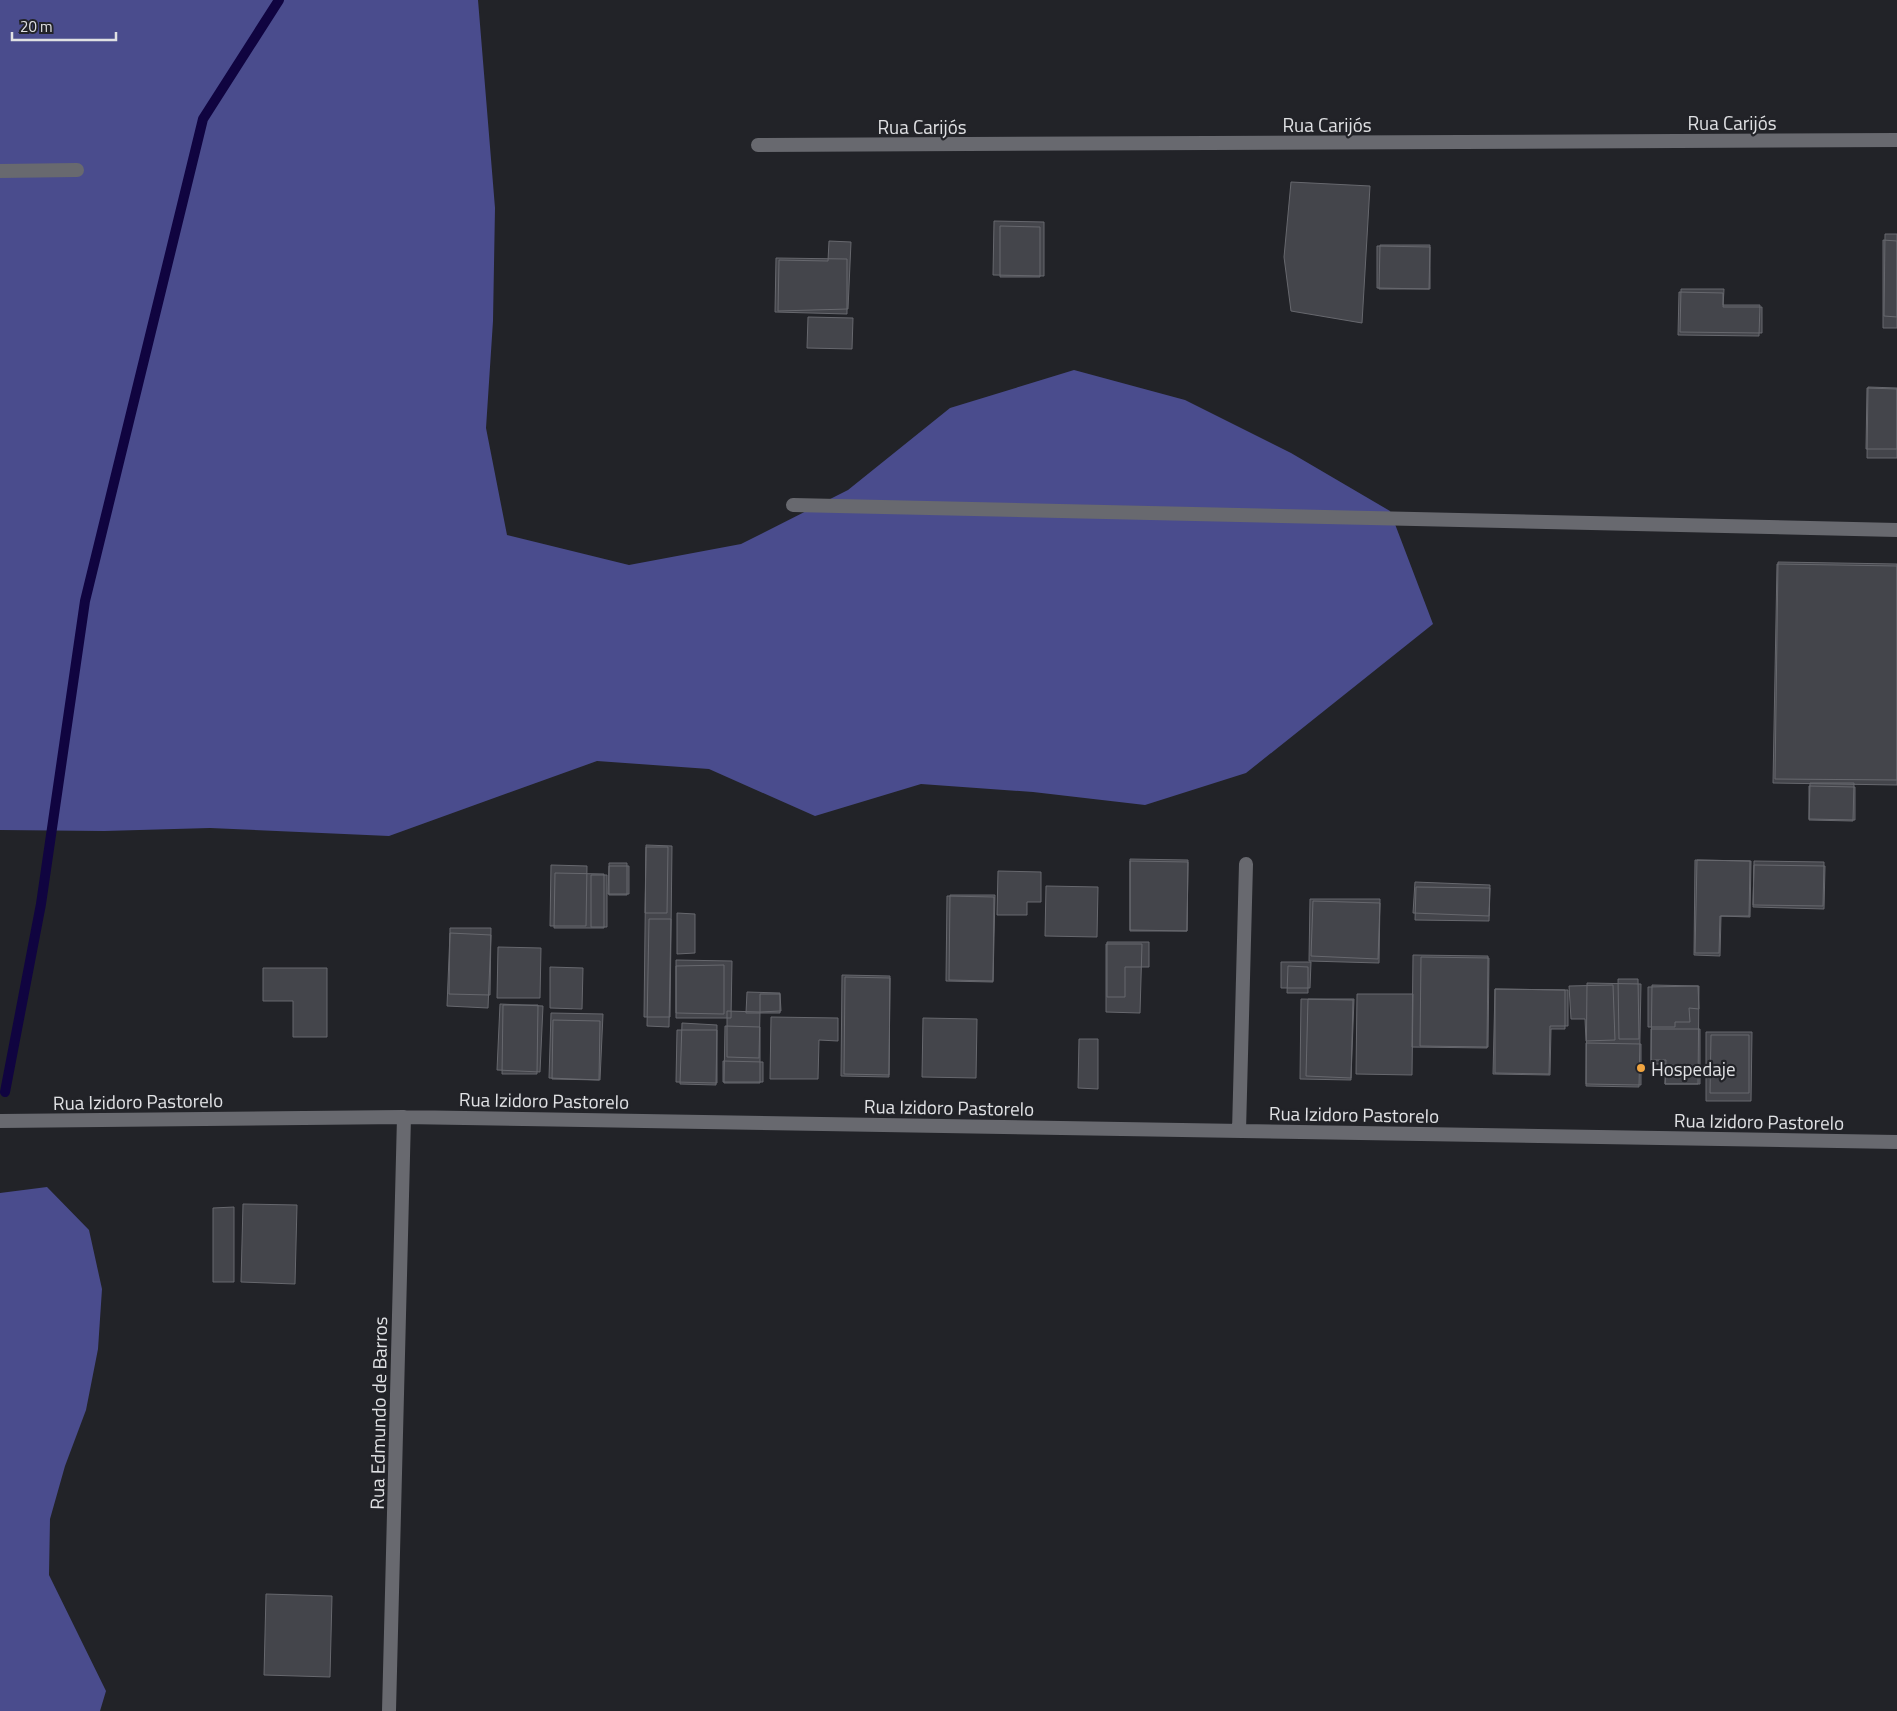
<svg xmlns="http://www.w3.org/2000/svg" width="1897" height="1711" font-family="'Titillium Web',sans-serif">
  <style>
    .forest { fill: #4a4c8d }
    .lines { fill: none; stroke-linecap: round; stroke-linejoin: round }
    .stream { stroke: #100440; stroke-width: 10 }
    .building { fill: #44454b; stroke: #67686e }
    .minor { stroke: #68696f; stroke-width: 14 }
    .poi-dot { fill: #f1a540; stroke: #222328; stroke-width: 2 }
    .labels { text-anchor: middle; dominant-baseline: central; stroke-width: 4.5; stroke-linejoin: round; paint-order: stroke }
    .street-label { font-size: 19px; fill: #e0e1e4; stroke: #222328 }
    .poi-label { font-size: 19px; fill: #e0e1e4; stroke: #222328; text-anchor: start }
  </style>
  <rect width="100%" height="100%" fill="#222328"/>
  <path class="forest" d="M0 0H478L495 208 493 321 486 428 507 535 629 565 741 544 848 490 950 408 1074 370 1185 400 1291 453 1390 511 1433 624 1246 773 1145 805 1033 792 921 784 815 816 709 769 597 761 389 836 210 828 104 831 0 830Z
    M47 1187 89 1230 102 1289 98 1349 86 1410 65 1466 50 1519 49 1575 106 1691 100 1711H0V1193Z"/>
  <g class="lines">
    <path class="stream" d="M5 1092 41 904 85 601 203 119 279 0"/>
  </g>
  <path class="building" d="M1291 182 1370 186 1362 323 1291 311 1284 257Z
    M994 221 1044 222V276L993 275Z
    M1000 226 1040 227V277H1000Z
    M1885 234H1897V317L1884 316Z
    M1883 240 1897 241V328H1883Z
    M829 241 851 242 848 309 778 311 779 260 828 261Z
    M1380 245H1430V289H1379Z
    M1377 246 1430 247 1429 289 1377 288Z
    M776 258 847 259V314L775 312Z
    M1681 289H1724L1723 307H1762V333L1680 332Z
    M1679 292 1723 293V305H1760L1759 336 1678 335Z
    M808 317 853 318 852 349 807 348Z
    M1868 387 1897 388V458H1867Z
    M1867 388 1897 389V449H1866Z
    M1778 562 1897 564V780L1775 779Z
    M1777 564 1897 566V785L1773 783Z
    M1810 783H1854L1853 821 1809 820Z
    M1809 786 1855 787V820L1809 819Z
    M646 845 672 846 670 1017H644Z
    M646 847H668L667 913H645Z
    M1130 859 1188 860 1187 931H1130Z
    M1695 860 1750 861 1749 916H1721L1720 956 1694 955Z
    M1697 860 1751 861 1750 917 1720 916 1719 953H1695Z
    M1130 861 1188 862 1187 931 1130 930Z
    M1754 861 1824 862 1823 906 1753 905Z
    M609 863H627V895H609Z
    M551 865 587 866 586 926H550Z
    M1754 865 1825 866 1824 909 1753 907Z
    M609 866H629V894H608Z
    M998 871 1041 872V902H1027V915H997Z
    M555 873 604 874V928H554Z
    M591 875H607V927H591Z
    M1415 882 1490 885 1489 916 1413 913Z
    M1046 886 1098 887 1097 937 1045 936Z
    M1416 887 1490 888 1489 921 1415 920Z
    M950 895H995L993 981 949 980Z
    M947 896 994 897 993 982 946 981Z
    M1310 899H1380L1379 963 1309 961Z
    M1313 901 1380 903 1378 959 1311 956Z
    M677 913 695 914V953L677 954Z
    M649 919H671L669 1027 647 1026Z
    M450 928H491L490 995 449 994Z
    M450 933 491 935 488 1008 447 1006Z
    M1107 942H1149V967H1125V997H1107Z
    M1106 944H1142L1140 1013 1106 1012Z
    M498 947 541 948 540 998H497Z
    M1413 955 1488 956 1487 1048 1412 1047Z
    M1421 957 1489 958 1488 1047 1420 1046Z
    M676 960 732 961 731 1018H676Z
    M1281 962H1311L1310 988H1281Z
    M724 965V1014L676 1013V966Z
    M1288 966 1308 967V993H1287Z
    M550 967 583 968 582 1009 550 1008Z
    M263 968H327V1037H293V1001H263Z
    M842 975 890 976 889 1077 841 1076Z
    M845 977 890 978 889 1075 844 1074Z
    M1618 979H1638L1639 1039H1619Z
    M1587 983 1641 984 1639 1087 1586 1086Z
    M1613 985 1615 1040 1586 1041 1585 1019H1571L1569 986Z
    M1652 985 1699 986 1698 1084H1665L1666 1060H1651Z
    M1698 986 1699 1009 1689 1008 1690 1022H1675V1027H1648V987Z
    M1495 989 1568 990V1026H1550L1549 1074 1495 1073Z
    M1495 989 1565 990V1029H1551L1550 1075 1493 1074Z
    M747 992 780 993V1013H746Z
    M760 994H780L781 1011 760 1012Z
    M1357 994H1413L1412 1075 1356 1074Z
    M1301 999 1353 1000 1351 1080 1300 1079Z
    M1308 999H1354L1351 1078 1306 1076Z
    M500 1004 543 1006 540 1072 497 1070Z
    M503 1005H538L537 1074H502Z
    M727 1011 760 1012 759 1058 727 1057Z
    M551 1013 603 1014 600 1080 549 1078Z
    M771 1017 838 1018V1041L819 1040 818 1079H770Z
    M923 1018 977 1019 976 1078 922 1077Z
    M553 1020 600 1021 599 1080 552 1079Z
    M682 1023 717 1025 716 1085 680 1084Z
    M725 1026 760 1027V1083H724Z
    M1651 1029H1700V1084H1665L1666 1064H1651Z
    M677 1030H717V1083L676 1082Z
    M1706 1032H1752L1751 1101H1706Z
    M1711 1035H1749V1093H1710Z
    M1079 1039H1098V1089L1078 1088Z
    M1586 1043 1641 1044V1085L1586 1084Z
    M723 1061 763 1062V1082H723Z
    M243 1204 297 1205 295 1284 241 1282Z
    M234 1207V1282H213V1208Z
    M266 1594 332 1596 330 1677 264 1675Z"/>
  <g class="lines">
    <path class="minor" d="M758 145 1897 140
      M0 171 77 170
      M793 505 1897 530
      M0 1121 404 1117 1897 1142
      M1239 1131 1246 864
      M389 1711 404 1117"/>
  </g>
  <circle class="poi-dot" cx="1641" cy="1068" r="5"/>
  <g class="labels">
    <g class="street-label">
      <text x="1732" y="122">Rua Carijós</text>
      <text x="1327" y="124">Rua Carijós</text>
      <text x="922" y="126">Rua Carijós</text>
      <text transform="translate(544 1100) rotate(1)">Rua Izidoro Pastorelo</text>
      <text transform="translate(138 1101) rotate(-1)">Rua Izidoro Pastorelo</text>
      <text transform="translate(949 1107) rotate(1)">Rua Izidoro Pastorelo</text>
      <text transform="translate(1354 1114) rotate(1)">Rua Izidoro Pastorelo</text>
      <text transform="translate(1759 1121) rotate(1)">Rua Izidoro Pastorelo</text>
      <text transform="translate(378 1413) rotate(-89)">Rua Edmundo de Barros</text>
    </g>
    <g class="poi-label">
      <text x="1651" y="1068">Hospedaje</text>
    </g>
  </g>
  <path d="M12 32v8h104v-8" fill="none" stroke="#e0e1e4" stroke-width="2.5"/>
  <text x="20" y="32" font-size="15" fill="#e0e1e4" stroke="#222328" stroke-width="4" paint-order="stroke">20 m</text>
</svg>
